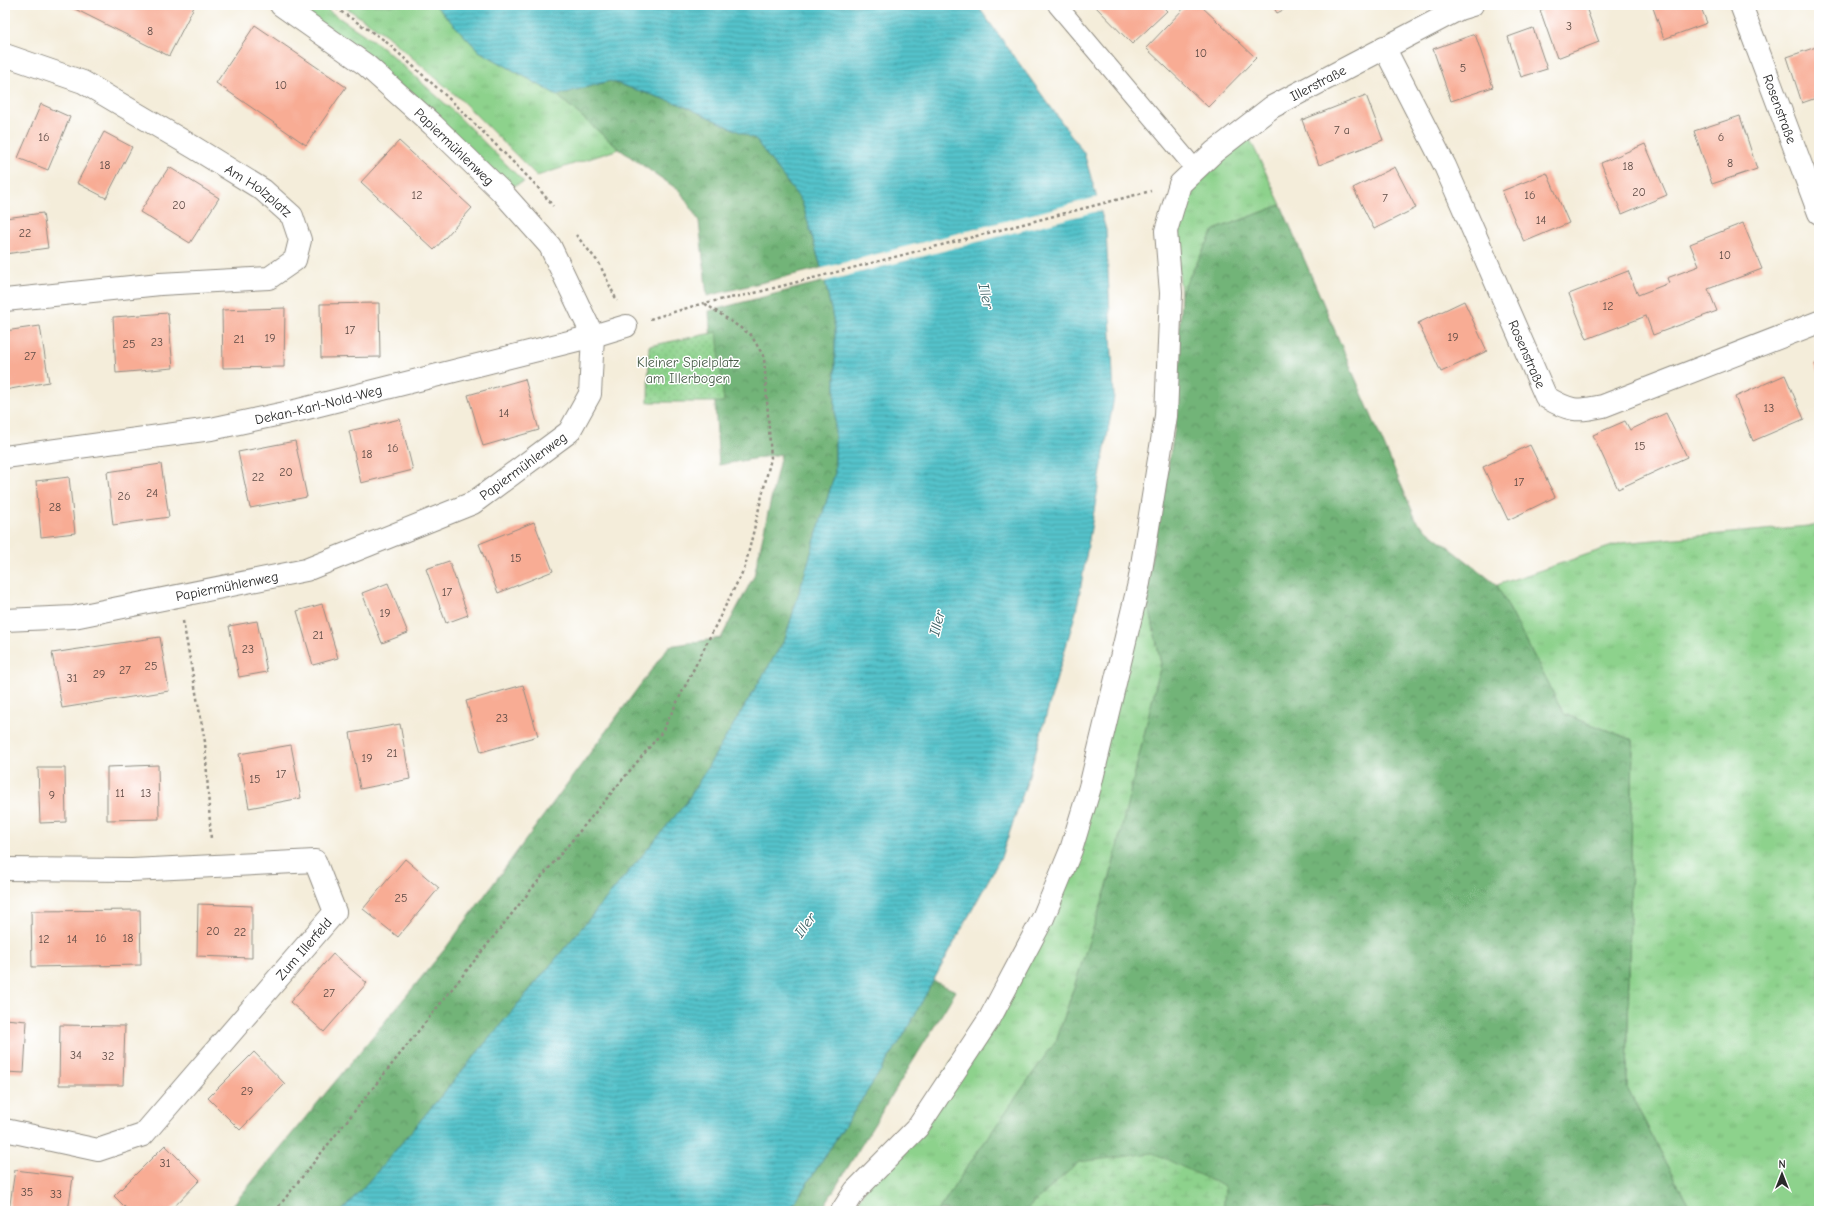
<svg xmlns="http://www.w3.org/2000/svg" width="1824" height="1216" font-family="'Comic Neue',sans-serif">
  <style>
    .grass { fill: url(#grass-tufts); stroke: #5c7e5c }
    .forest { fill: url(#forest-crowns); stroke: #4e7052 }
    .wetland { fill: url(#wetland-marsh); stroke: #5c7e5c }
    .park { fill: url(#park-dots); stroke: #5c7e5c }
    .water { fill: url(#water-rules); stroke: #40777b }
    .pier { fill: #f4edda }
    .building { fill: #f8ac94 }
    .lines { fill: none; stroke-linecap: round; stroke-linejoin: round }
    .service-casing { stroke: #908c82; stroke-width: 20 }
    .minor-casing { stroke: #908c82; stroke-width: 24 }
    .path { stroke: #908c82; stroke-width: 2.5; stroke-dasharray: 3 3; stroke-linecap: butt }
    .service { stroke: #fff; stroke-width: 18 }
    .minor { stroke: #fff; stroke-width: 22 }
    .labels { text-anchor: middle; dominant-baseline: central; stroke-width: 3; stroke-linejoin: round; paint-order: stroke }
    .number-label { font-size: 12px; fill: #5e4b45 }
    .street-label { font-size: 14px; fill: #2b2b2b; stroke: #fff }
    .park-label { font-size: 14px; fill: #485d48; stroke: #fff }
    .water-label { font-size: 15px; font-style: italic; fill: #3a6063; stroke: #fff }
  </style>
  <defs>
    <pattern id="grass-tufts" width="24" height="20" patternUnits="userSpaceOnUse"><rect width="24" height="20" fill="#8dd28c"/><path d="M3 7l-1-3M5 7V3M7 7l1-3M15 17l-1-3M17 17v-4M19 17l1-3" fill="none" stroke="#7ab479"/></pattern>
    <pattern id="forest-crowns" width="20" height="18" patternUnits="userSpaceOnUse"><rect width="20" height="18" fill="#72b478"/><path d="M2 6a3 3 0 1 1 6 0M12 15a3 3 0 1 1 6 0" fill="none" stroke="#5e9363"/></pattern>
    <pattern id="wetland-marsh" width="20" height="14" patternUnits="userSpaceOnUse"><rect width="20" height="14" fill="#8dd28c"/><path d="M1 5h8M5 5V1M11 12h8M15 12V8" fill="none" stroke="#7ab479"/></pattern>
    <pattern id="park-dots" width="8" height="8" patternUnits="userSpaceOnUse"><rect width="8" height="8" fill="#8dd28c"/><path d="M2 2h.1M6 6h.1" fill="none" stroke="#7ab479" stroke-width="1.8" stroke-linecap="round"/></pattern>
    <pattern id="water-rules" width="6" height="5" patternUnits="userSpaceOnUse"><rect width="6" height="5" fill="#55c3cb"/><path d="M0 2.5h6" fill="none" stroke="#479fa5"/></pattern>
  </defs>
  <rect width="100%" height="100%" fill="#fff"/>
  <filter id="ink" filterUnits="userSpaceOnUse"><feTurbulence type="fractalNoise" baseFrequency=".025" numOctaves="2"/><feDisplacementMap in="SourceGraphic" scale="8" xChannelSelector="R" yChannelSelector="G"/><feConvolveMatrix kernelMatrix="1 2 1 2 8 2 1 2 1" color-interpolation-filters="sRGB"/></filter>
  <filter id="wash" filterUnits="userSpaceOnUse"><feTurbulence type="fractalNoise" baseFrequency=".012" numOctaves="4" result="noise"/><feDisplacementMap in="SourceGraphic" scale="16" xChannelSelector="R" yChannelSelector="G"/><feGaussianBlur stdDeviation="0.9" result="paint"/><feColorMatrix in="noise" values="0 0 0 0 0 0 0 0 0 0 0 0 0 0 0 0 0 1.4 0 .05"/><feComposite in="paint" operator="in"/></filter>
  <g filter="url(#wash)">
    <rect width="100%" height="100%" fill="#f4edda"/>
    <path class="grass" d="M291 5H320L381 46 451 109 524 182 510 187Z
      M342 5H435L479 51 557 95 619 149 537 176 459 98 386 35Z
      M1249 137 1281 205 1214 230 1181 293 1176 243 1191 194 1206 176Z
      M1819 525V1211H1692L1627 1088 1633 740 1564 714 1497 585 1621 543Z
      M1146 591 1161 664 1110 877 1057 1039 965 1170 938 1211H851L1047 920Z"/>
    <path class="forest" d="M610 81 682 105 755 139 802 202 821 268 707 296 699 221 680 191 619 149 557 95Z
      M1281 205 1417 522 1497 585 1564 714 1633 740 1627 1088 1692 1211H1223L1225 1187 1079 1162 1025 1211H938L965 1170 1057 1039 1110 877 1161 664 1146 591 1175 427 1181 293 1214 230Z
      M825 281 835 328V473L785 639 686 803 384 1164 342 1211H228L445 949 669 646 721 638 754 576 781 454 719 465 709 311Z
      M933 981 956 991 821 1211H789L902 1038Z"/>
    <path class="wetland" d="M1153 1153 1225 1187 1223 1211H1025L1079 1162Z"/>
    <path class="park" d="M717 332 724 402H648L649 346Z"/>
    <path class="water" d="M435 5H977L1084 153 1106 230 1114 397 1077 608 1027 782 1001 857 902 1038 789 1211H342L384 1164 686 803 785 639 835 473V328L825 281 802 202 755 139 682 105 610 81 557 95 479 51Z"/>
    <path class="pier" d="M1098 197 1102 210 823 282 819 269Z"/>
    <g id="blocks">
      <path class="building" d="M67 5H195L169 56Z
        M1094 5H1161L1167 11 1132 44Z
        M1187 5H1200L1256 58 1208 107 1146 48Z
        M1272 5H1293L1277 13Z
        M1554 5H1585L1599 42 1557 58 1540 10Z
        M1652 5H1700L1707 23 1664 39Z
        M255 25 346 87 306 145 216 83Z
        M1533 28 1547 69 1521 77 1508 37Z
        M1475 34 1493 87 1451 101 1433 49Z
        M1819 46V97L1802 103 1787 57Z
        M1366 95 1383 140 1319 165 1302 120Z
        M41 104 70 117 48 170 18 158Z
        M1740 116 1757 169 1712 184 1694 131Z
        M104 132 132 147 106 198 77 183Z
        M399 141 472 208 434 250 361 182Z
        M1645 144 1667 195 1622 214 1601 163Z
        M169 167 219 198 190 243 140 212Z
        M1395 167 1416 208 1374 229 1353 188Z
        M1547 173 1569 223 1524 242 1502 191Z
        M43 213 48 248 5 254V218Z
        M1743 223 1762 269 1708 289 1717 311 1653 335 1646 316 1587 339 1569 294 1628 271 1638 295 1669 283 1667 278 1699 266 1690 244Z
        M1464 301 1487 351 1441 372 1418 323Z
        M379 303 380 357 321 358 320 304Z
        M285 308 284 367 223 368 222 310Z
        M168 313 173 368 116 373 113 317Z
        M40 326 49 382 5 390V331Z
        M1819 362V373L1815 364Z
        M1785 375 1804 419 1753 441 1735 397Z
        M525 379 539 430 483 446 468 395Z
        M1666 413 1687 457 1618 489 1593 435 1625 421 1630 430Z
        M400 419 413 470 361 483 349 431Z
        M295 441 307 497 250 508 238 452Z
        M1530 445 1555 497 1508 520 1483 467Z
        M161 464 169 517 113 525 107 472Z
        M69 477 75 533 41 537 36 481Z
        M534 522 553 571 498 593 479 544Z
        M449 561 468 615 446 623 426 569Z
        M388 583 408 633 382 643 362 593Z
        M322 604 338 658 313 665 297 611Z
        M257 621 267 672 239 677 229 626Z
        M160 637 169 691 62 708 52 653Z
        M523 685 538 736 481 752 466 701Z
        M400 724 410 779 360 789 350 733Z
        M291 745 301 798 249 808 239 754Z
        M158 765 159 819 107 820V767Z
        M38 768H65L66 822 40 823Z
        M405 859 439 888 398 937 363 909Z
        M198 904 252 906V958L197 956Z
        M140 910 141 965 32 967 31 911Z
        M333 954 367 983 324 1032 290 1002Z
        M5 1019 27 1021 24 1073 5 1072Z
        M60 1025 125 1026 123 1085H59Z
        M254 1052 285 1084 240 1130 208 1098Z
        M165 1145 200 1180 170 1211H129L114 1196Z
        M15 1170 73 1177 68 1211H9Z"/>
    </g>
  </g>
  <g filter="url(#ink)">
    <use href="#blocks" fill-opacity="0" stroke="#908c82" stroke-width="1"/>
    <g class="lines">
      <defs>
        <path id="service" d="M1057 5 1196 170"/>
        <g id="minor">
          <path id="s1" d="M1741 5 1819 213"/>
          <path id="s2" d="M1384 47 1445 166 1546 397C1569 411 1577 412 1603 406L1819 322"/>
          <path id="s3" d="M5 55 83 82 195 148 263 190 292 216 300 240 295 260 269 278 160 284 5 300"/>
          <path id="s4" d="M5 457 211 429 299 410 593 336 626 326"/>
          <path id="s5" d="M5 620 74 617 306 570 473 503 569 432 590 394 593 336 550 246 501 191 433 125 366 65 281 5"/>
          <path d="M5 869 132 870 315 861 335 912 143 1135 98 1150 5 1130"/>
          <path id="s6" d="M842 1211 855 1191 918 1127 990 1018 1043 918 1071 850 1090 787 1139 583 1166 416 1171 293 1166 231 1180 184 1214 152 1272 107 1459 9 1472 5"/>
        </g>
      </defs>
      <use href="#service" class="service-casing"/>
      <use href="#minor" class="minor-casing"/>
      <path class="path" d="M331 5 384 40 456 105 535 184 553 206
        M576 235 599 263 617 301
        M650 319 704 303 751 294 1151 191
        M183 621 205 742 211 840
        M275 1211 530 891 662 732 745 567 771 458 764 357 751 335 704 303"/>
      <use href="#service" class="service"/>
      <use href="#minor" class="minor"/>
    </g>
  </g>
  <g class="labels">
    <g class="number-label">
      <text x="1569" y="26">3</text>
      <text x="150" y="31">8</text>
      <text x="1201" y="53">10</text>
      <text x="1463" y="68">5</text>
      <text x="281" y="85">10</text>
      <text x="1342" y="130">7 a</text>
      <text x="44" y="137">16</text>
      <text x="1721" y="137">6</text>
      <text x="1730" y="163">8</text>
      <text x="105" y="165">18</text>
      <text x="1628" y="166">18</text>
      <text x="1639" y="192">20</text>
      <text x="417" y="195">12</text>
      <text x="1530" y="195">16</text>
      <text x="1385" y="198">7</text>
      <text x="179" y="205">20</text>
      <text x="1541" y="220">14</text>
      <text x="25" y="233">22</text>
      <text x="1725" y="255">10</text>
      <text x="1608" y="306">12</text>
      <text x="350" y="330">17</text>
      <text x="1453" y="337">19</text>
      <text x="270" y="338">19</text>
      <text x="239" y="339">21</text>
      <text x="157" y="342">23</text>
      <text x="129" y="344">25</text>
      <text x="30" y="356">27</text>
      <text x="1769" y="408">13</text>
      <text x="504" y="413">14</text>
      <text x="1640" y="446">15</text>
      <text x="393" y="448">16</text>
      <text x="367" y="454">18</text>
      <text x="286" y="472">20</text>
      <text x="258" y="477">22</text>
      <text x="1519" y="482">17</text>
      <text x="152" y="493">24</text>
      <text x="124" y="496">26</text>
      <text x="55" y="507">28</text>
      <text x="516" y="558">15</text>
      <text x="447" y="592">17</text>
      <text x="385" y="613">19</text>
      <text x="318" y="635">21</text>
      <text x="248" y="649">23</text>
      <text x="151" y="666">25</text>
      <text x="125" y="670">27</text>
      <text x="99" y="674">29</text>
      <text x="72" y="678">31</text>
      <text x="502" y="718">23</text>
      <text x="392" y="753">21</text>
      <text x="367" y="758">19</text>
      <text x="281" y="774">17</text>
      <text x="255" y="779">15</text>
      <text x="120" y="793">11</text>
      <text x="146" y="793">13</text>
      <text x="52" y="795">9</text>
      <text x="401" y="898">25</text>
      <text x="213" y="931">20</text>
      <text x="240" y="932">22</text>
      <text x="101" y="938">16</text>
      <text x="128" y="938">18</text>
      <text x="44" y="939">12</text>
      <text x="72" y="939">14</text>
      <text x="329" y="993">27</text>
      <text x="76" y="1055">34</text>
      <text x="108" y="1056">32</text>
      <text x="247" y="1091">29</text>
      <text x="165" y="1163">31</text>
      <text x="27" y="1192">35</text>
      <text x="56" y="1194">33</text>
    </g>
    <g class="street-label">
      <text stroke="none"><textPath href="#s6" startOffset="1282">Illerstraße</textPath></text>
      <text stroke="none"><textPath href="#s1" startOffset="111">Rosenstraße</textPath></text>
      <text transform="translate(454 147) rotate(44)">Papiermühlenweg</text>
      <text stroke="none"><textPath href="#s3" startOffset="289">Am Holzplatz</textPath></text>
      <text stroke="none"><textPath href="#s2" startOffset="339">Rosenstraße</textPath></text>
      <text stroke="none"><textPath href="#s4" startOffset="318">Dekan-Karl-Nold-Weg</textPath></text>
      <text stroke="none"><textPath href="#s5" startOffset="548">Papiermühlenweg</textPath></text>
      <text stroke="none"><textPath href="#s5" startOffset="225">Papiermühlenweg</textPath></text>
      <text transform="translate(304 949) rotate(-49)">Zum Illerfeld</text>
    </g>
    <g class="park-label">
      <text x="688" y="362">Kleiner Spielplatz<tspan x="688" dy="16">am Illerbogen</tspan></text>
    </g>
    <g class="water-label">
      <text transform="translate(986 296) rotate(77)">Iller</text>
      <text transform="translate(937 623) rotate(-76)">Iller</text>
      <text transform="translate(805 925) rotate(-54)">Iller</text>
    </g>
  </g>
  <rect width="1824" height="1216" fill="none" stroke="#fff" stroke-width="20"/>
  <g transform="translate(1782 1174)" stroke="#ffffff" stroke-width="3" paint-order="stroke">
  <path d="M0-3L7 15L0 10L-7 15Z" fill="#2b2b2b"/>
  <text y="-6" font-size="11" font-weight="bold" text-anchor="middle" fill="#2b2b2b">N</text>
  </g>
</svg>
